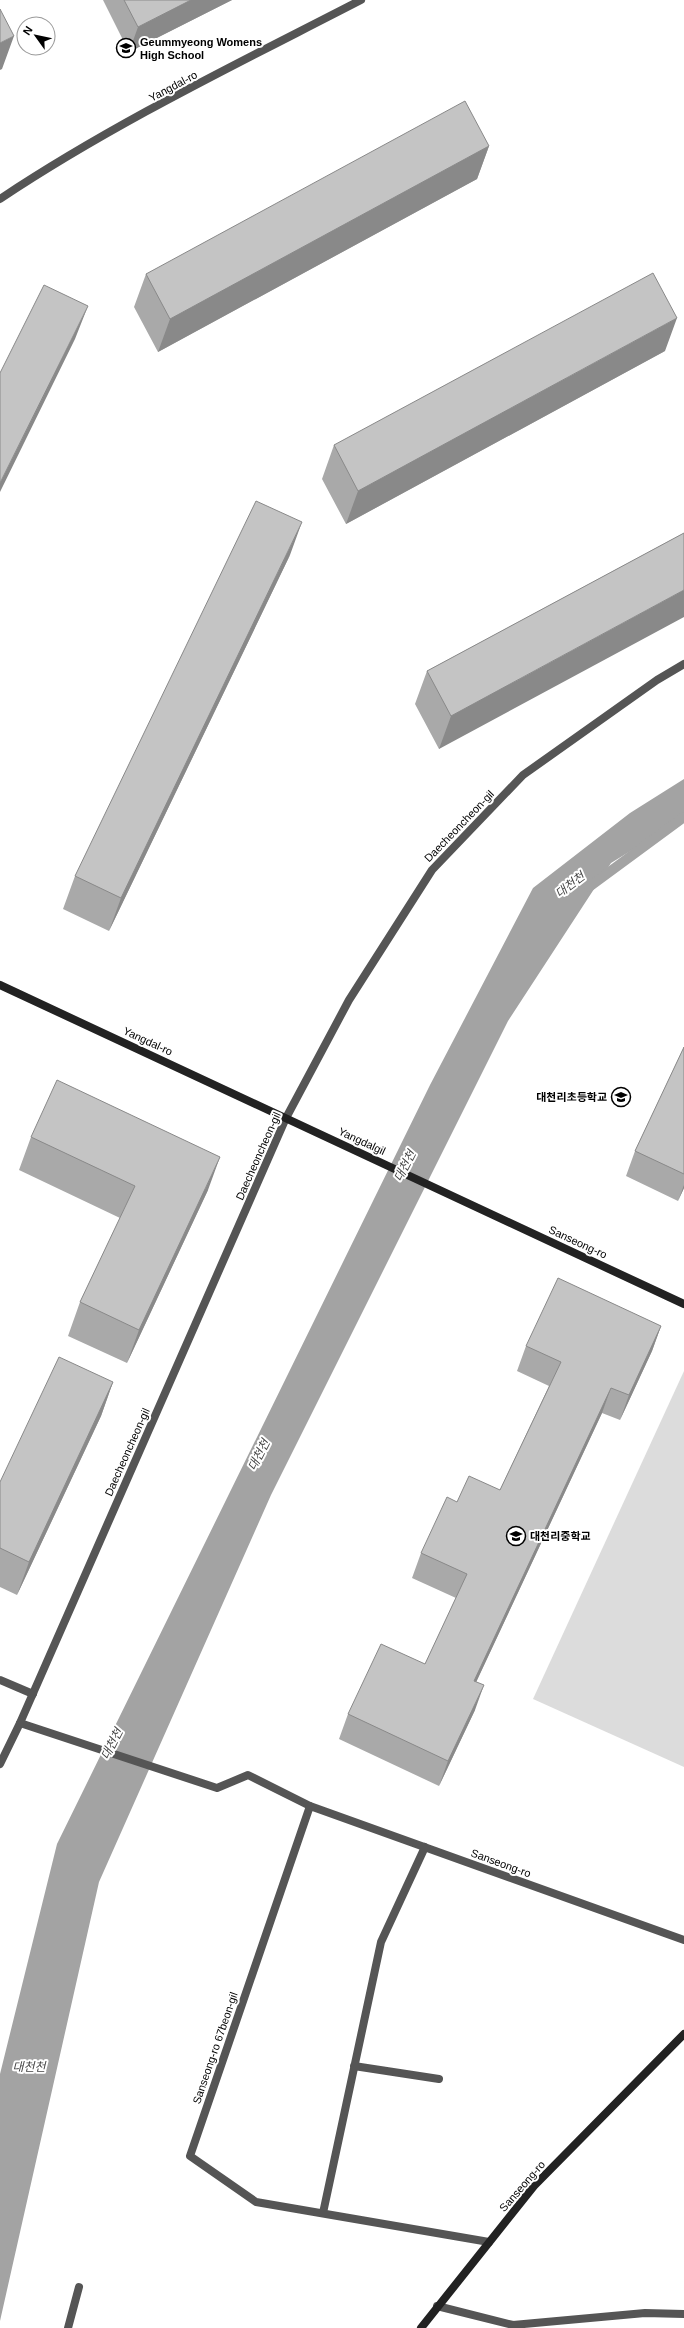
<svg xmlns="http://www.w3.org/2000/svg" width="684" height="2328" font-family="Arial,'Noto Sans KR',sans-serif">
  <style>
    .green { fill: #dcdcdc }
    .water { fill: #a3a3a3 }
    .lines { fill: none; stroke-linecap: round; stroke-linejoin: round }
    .stream { stroke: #a3a3a3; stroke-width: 10 }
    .pedestrian { stroke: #555; stroke-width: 8 }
    .minor { stroke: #555; stroke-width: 8 }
    .tertiary { stroke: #555; stroke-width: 8 }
    .secondary { stroke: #222; stroke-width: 8 }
    .wall { fill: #a9a9a9 }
    .shaded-wall { fill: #898989 }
    .building { fill: #c4c4c4; stroke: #898989 }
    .labels { text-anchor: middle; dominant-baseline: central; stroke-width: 4; stroke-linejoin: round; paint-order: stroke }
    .poi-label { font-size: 11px; font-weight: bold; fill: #000; stroke: #fff; text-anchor: start }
    .street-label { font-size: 11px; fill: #000; stroke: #fff }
    .water-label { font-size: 12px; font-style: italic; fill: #444; stroke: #fff }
  </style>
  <rect width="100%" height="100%" fill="#fff"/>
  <path class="green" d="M684 1371V1767L533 1699Z"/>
  <path class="water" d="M684 779V818L611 863 508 1021 271 1495 99 1882 0 2321V2074L57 1844 430 1085 533 888 630 813Z"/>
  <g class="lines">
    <path class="stream" d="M589 887 684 817"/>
    <path class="pedestrian" d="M0 1680 33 1694
      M20 1723 217 1788 248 1775 310 1806"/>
    <path class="minor" d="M0 1764 20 1723 286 1118 349 1000 432 870 523 775 657 680 684 664
      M354 2066 439 2079
      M323 2213 381 1942 425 1847
      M489 2242 256 2202 190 2156 310 1806 684 1940
      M437 2306 513 2325 645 2313 684 2314
      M68 2328 79 2287"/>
    <path class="tertiary" d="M0 199C114 123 239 63 361 0"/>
    <path class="secondary" d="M0 985 684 1304
      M421 2328 534 2186 684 2034"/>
  </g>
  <path class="wall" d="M103 0H232L129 52Z
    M489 146 477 179 158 352 134 307 146 274Z
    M665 351 346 524 322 479 334 445Z
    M684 533 439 749 415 704 427 671Z
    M290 555 109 931 63 909 75 876Z
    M684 1047V1188L678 1201 626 1176 635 1151Z
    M31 1137 208 1190 127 1363 68 1336 80 1302 120 1218 19 1170Z
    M661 1326 652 1351 620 1420 602 1413 476 1682 475 1710 439 1786 339 1739 348 1714 425 1664 456 1598 412 1578 421 1553 457 1502 500 1490 549 1386 517 1371 526 1346Z
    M113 1382 101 1416 17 1595 0 1587V1482Z"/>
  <path class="shaded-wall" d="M191 0H232L129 52 138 27Z
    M14 36 2 69 0 70V43Z
    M489 146 477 179 158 352 170 319Z
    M88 306 75 339 0 492V483Z
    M677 318 665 351 346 524 358 491Z
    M302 522 290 555 109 931 121 898Z
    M684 590V617L439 749 451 716Z
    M220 1157 208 1190 127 1363 139 1330Z
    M684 1185V1188L678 1201Z
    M661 1326 652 1351 620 1420 629 1395Z
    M113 1382 101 1416 17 1595 29 1562Z
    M611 1388 602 1413 465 1706 474 1681Z
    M484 1685 475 1710 439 1786 448 1761Z"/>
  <path class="building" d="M124 0H191L138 27Z
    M0 9 14 36 0 43Z
    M465 101 489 146 170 319 146 274Z
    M653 273 677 318 358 491 334 445Z
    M44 285 88 306 0 483V373Z
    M256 501 302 522 121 898 75 876Z
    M684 533V590L451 716 427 671Z
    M684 1047V1174L635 1151Z
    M57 1080 220 1157 139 1330 80 1302 135 1186 31 1137Z
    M558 1278 661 1326 629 1395 611 1388 474 1681 484 1685 448 1761 348 1714 381 1644 425 1664 467 1574 421 1553 447 1497 457 1502 469 1476 500 1490 561 1362 526 1346Z
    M59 1357 113 1382 29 1562 0 1548V1482Z"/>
  <defs>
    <symbol id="school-ring" viewBox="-11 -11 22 22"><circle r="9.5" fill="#fff" stroke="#000" stroke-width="1.5"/><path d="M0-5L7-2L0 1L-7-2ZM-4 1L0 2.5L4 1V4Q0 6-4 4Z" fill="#000"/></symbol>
  </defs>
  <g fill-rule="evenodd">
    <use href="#school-ring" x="115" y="37" width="22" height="22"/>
    <use href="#school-ring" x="610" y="1086" width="22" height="22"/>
    <use href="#school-ring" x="505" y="1525" width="22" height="22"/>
  </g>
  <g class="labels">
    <g class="poi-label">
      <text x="140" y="42">Geummyeong Womens<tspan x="140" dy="13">High School</tspan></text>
      <text x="607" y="1097" text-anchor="end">대천리초등학교</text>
      <text x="530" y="1536">대천리중학교</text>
    </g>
    <g class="street-label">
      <text transform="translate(173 86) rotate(-28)">Yangdal-ro</text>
      <text transform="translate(459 826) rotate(-46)">Daecheoncheon-gil</text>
      <text transform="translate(148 1041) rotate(25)">Yangdal-ro</text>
      <text transform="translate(362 1141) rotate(25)">Yangdalgil</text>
      <text transform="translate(258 1156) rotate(-66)">Daecheoncheon-gil</text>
      <text transform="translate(578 1242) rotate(25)">Sanseong-ro</text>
      <text transform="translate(127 1452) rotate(-66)">Daecheoncheon-gil</text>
      <text transform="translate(501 1863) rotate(20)">Sanseong-ro</text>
      <text transform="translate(215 2048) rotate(-71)">Sanseong-ro 67beon-gil</text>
      <text transform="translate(522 2186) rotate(-49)">Sanseong-ro</text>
    </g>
    <g class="water-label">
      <text transform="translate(570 885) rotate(-37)">대천천</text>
      <text transform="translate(405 1166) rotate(-63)">대천천</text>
      <text transform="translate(259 1455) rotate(-63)">대천천</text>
      <text transform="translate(112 1744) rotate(-63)">대천천</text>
      <text x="29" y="2067">대천천</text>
    </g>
  </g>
  <g transform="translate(36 36) rotate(303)"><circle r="19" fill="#ffffff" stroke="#999999"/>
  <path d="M0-3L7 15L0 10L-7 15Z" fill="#000000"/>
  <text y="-6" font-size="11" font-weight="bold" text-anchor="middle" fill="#000000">N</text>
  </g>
</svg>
